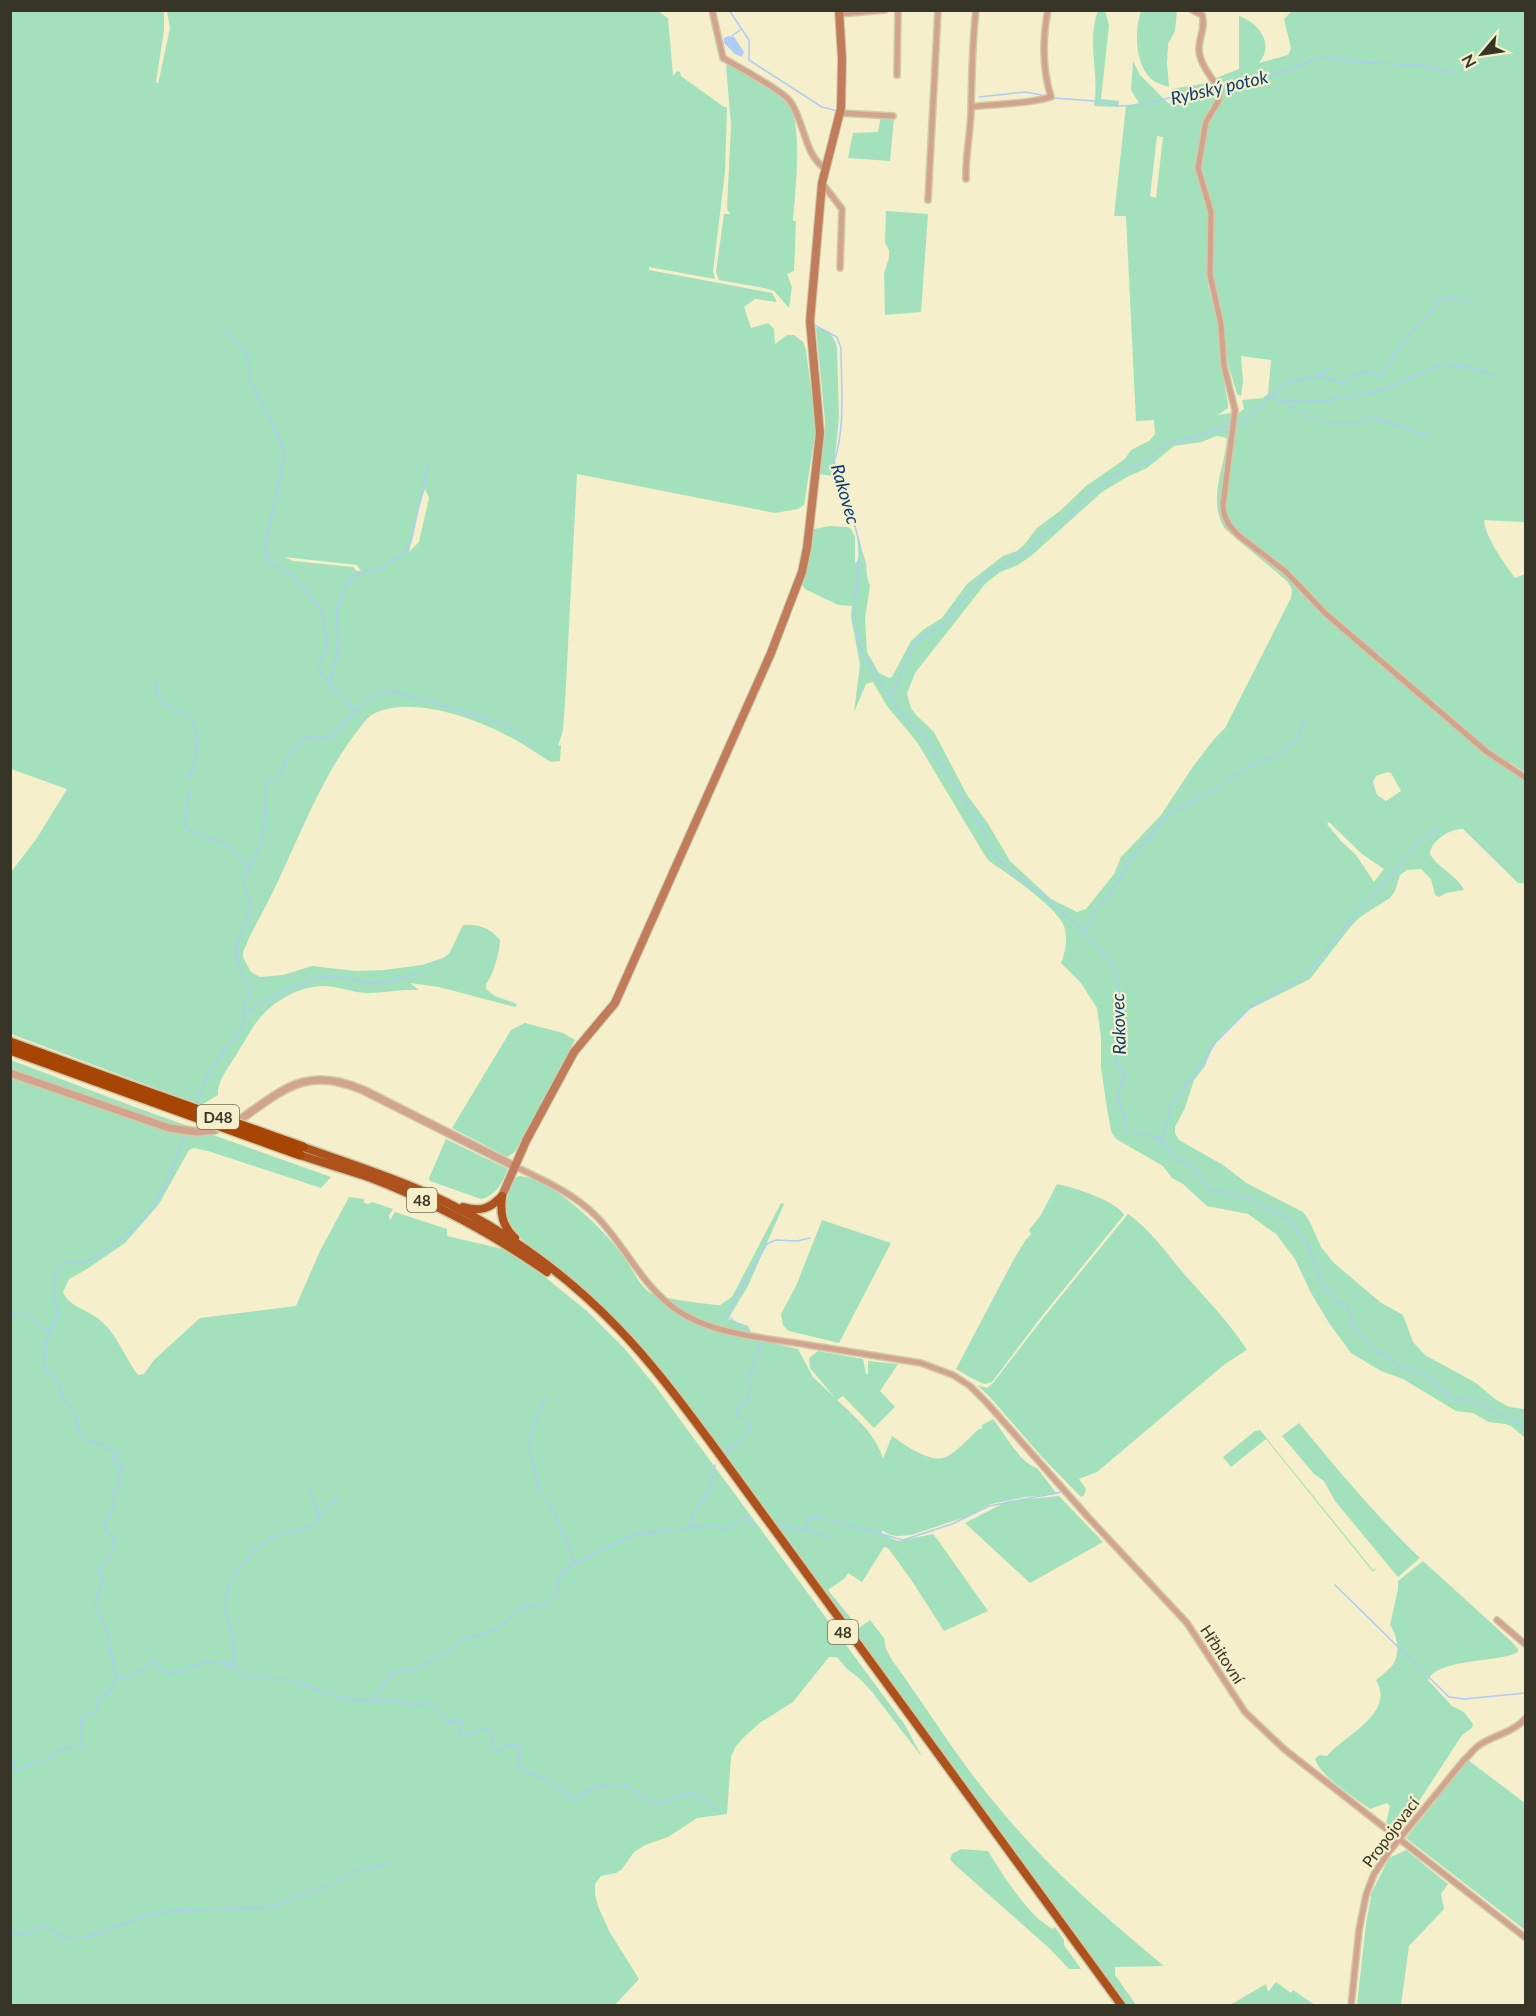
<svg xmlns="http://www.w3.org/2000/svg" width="1536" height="2016" font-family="Lato,sans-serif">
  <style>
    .green { fill: #a2e1bb; fill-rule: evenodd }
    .water { fill: #aeccf6 }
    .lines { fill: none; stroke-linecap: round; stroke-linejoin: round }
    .stream { stroke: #aeccf6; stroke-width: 1.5 }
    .minor-casing { stroke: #d0caab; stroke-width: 8 }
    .tertiary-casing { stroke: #d0caab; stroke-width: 10 }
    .secondary-casing { stroke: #d0caab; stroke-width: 10 }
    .trunk-casing { stroke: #d0caab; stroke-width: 11 }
    .motorway-casing { stroke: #d0caab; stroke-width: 12 }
    .minor { stroke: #d2a38d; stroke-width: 5 }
    .tertiary { stroke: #d2a38d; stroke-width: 7 }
    .secondary { stroke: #c17c5c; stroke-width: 8 }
    .trunk { stroke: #ae521d; stroke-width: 8 }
    .motorway { stroke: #a74504; stroke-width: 9 }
    .motorway-bridge-casing { stroke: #d0caab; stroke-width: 12; stroke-linecap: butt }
    .motorway-bridge { stroke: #a74504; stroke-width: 9 }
    .labels { text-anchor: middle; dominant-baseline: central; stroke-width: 4.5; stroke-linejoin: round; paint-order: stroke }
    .shield { fill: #f6efcc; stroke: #706d58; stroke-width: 1.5 }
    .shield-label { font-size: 15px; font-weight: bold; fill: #373527 }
    .street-label { font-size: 16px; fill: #373527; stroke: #f6efcc }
    .water-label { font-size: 18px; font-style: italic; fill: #083b76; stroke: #f6efcc }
  </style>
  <rect width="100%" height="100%" fill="#f6efcc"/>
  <path class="green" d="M641 10 642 12 644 11H658L668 18 673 76 677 71 680 72 681 76 724 107H727L725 172 713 271 715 279 649 267V270L772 293 777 302 755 299 744 307 751 328 768 323 774 329 775 344 787 335H794L803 342 806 350 816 429 804 505 798 509 775 513 577 474 565 703 563 730 558 746 561 745 560 761 551 762C537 754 523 743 508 736 474 718 410 695 373 714 365 719 361 727 355 734 322 778 302 830 279 879 268 904 253 927 243 952V957L251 972 260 977 283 975 312 966 356 971 384 970 422 965 443 958 449 954 463 925C479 924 490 928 500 940 500 951 493 976 486 984V989L495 996 517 1004 515 1007 439 987 410 983 419 990C402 989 386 993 369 993 353 993 338 986 323 986 300 986 273 1001 259 1019 251 1028 246 1040 239 1050 232 1063 217 1080 218 1095L201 1105 11 1034V872L37 838 67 789 11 769 10 11H164V30L156 82 158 84 170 28 167 11ZM425 489 429 498 419 542 409 552 417 515ZM284 557 357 565 361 571H357L353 567 293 561Z
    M1098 11H1105L1109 25 1101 99 1119 101 1118 107 1094 106C1100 74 1086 42 1098 11Z
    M1141 11H1177L1175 31 1168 44 1167 63 1169 87C1163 85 1156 83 1151 79 1135 63 1134 31 1141 11Z
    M1292 11H1525V524L1523 522 1484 520C1485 537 1505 564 1515 578L1525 574V772L1510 762 1505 767 1525 780V883H1518L1463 829C1451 828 1430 841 1430 854 1439 869 1458 876 1464 890L1446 893 1439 897 1435 895 1431 879 1421 869 1407 870 1400 875 1395 891 1390 898 1360 917 1351 926 1310 979 1248 1010 1222 1035 1212 1048 1205 1066 1194 1080 1185 1108 1175 1127V1133L1179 1140 1223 1165 1248 1184 1303 1212 1310 1222 1321 1247 1334 1263 1380 1302 1403 1315 1413 1342 1425 1355 1476 1383 1495 1399 1509 1407 1524 1409 1525 1438 1511 1426 1505 1424 1489 1422 1473 1413 1456 1411 1403 1379 1381 1371 1351 1353 1329 1323 1311 1293 1295 1259 1276 1234 1248 1214 1207 1206 1183 1184 1172 1178 1163 1166 1116 1139 1111 1131 1106 1102 1101 1067V1037L1097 1008 1081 983 1061 963C1066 951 1068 938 1064 926 1058 908 1006 872 989 861L984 854 917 742 887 706 873 682 866 684 854 712 860 665 851 616 852 606 838 605 805 589 802 585 808 566 814 529 830 526 848 527 851 529 855 537V564L859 558 857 534 866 563 867 577 870 586 865 618 867 652 879 673 889 678 892 677 911 641 923 630 942 618 967 584 1003 556 1017 551 1024 545 1037 528 1061 510 1086 486 1125 459 1131 450 1149 441 1155 434 1154 420 1136 421 1126 216H1114L1126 106 1139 103 1131 90 1133 61 1140 75 1169 104 1174 98 1172 89 1201 84 1239 69V16C1259 23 1275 44 1259 63L1288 55 1291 48 1284 19ZM1157 136 1163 137 1156 198 1150 196ZM1207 227 1214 230 1212 265 1217 298 1224 329 1228 364 1237 394 1241 396 1243 382 1241 356 1271 360 1268 394 1263 398 1242 400 1244 409 1233 417 1231 413 1218 415 1228 408V404L1220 360 1218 324 1208 286ZM1216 436 1224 437 1227 439C1224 470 1207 500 1225 529L1288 582 1292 590 1291 598 1225 728 1214 739 1192 768 1161 815 1121 857 1114 874 1086 909 1077 912 1051 899 1010 861 987 822 967 795 934 732 917 716 911 708 907 694 915 673 985 584 1000 572 1018 565 1031 556 1102 492 1127 477 1147 468 1174 446 1202 442ZM1388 772 1391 773 1401 791 1386 801 1377 795 1373 782 1376 776ZM1329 822 1362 854 1384 869 1374 882 1356 855 1341 841 1327 824Z
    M729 64C747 76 773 85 787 102 804 121 795 194 793 221H796L794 271 787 274 792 287 789 308 774 291 764 288 719 280 716 272 724 214H730L727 209 731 125 726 66Z
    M881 116 894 118 890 161 848 158 853 133 878 132Z
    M886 211 928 214 921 312 885 315 884 273 889 258V250L885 243Z
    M816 328C827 328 836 338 837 348L839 417 833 476 819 474 825 434V421Z
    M525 1023 563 1033 575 1040 515 1152 507 1157 452 1128 511 1030Z
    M11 1060 132 1106 331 1177 321 1188 208 1151 194 1148 189 1150 159 1204 125 1243 87 1269 69 1279 63 1292C68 1306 88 1310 100 1320 117 1334 125 1358 138 1375L144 1374 154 1360 200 1318 296 1306 320 1251 349 1197 364 1199V1203L368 1204 372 1202 393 1209 389 1216 390 1220 395 1212 447 1229V1236L507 1250 534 1268 588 1312 624 1348 656 1387 905 1725 922 1757 872 1692 860 1679 846 1668 837 1657H829L793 1702 761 1722 746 1735 736 1746 731 1757 727 1814 697 1818 668 1837 645 1845 634 1852 622 1869 616 1873 601 1876 595 1884V1895L598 1906 609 1931 639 1979 615 2005H11Z
    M446 1139 508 1169C502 1183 497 1195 481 1199L430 1181 429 1178Z
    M519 1176C552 1178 602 1228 621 1253 631 1265 638 1286 652 1294 660 1298 709 1305 720 1305L732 1297 781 1203 784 1204 748 1286 728 1319 748 1326 755 1339 798 1349 813 1377 836 1399 810 1368 809 1358 818 1351 863 1359 866 1374H868V1361L898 1364 880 1391 895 1407 874 1428 843 1396 837 1400C855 1417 876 1434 883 1459L892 1436C903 1444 928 1462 943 1458 953 1456 970 1437 979 1429H982V1425L993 1419C1004 1432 1020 1464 1037 1468L1057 1494 1026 1497 991 1504 965 1517 911 1535 898 1536 890 1535 882 1530V1534L898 1541 933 1534 940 1543 988 1611 944 1631 910 1578 888 1548 884 1547 862 1582 848 1573 845 1578 828 1590 859 1628 870 1620 884 1638 886 1649 892 1660C928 1709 959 1762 999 1808 1047 1867 1106 1918 1164 1966L1115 1967V1975L1136 2005H1127L667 1378C645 1351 622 1324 596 1300 573 1279 519 1246 508 1219 503 1205 509 1193 513 1179Z
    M1057 1184C1073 1187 1117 1201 1124 1215L1042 1316 992 1382 985 1384C974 1380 966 1375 956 1369L1014 1259 1025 1241 1031 1234 1029 1230 1041 1215Z
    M1128 1214C1152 1231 1166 1253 1185 1275 1207 1300 1229 1322 1247 1350L1225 1364 1097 1472 1079 1479 1086 1489 1084 1495 1081 1497 1042 1457 989 1396 977 1385 987 1388 993 1383 1044 1317Z
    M822 1220 891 1243 839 1343 789 1331 783 1325 781 1314 796 1286Z
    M1299 1423C1338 1470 1376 1516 1420 1558L1398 1577 1335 1501 1324 1481 1314 1474 1282 1436Z
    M1260 1430 1373 1570 1377 1567 1373 1572 1266 1439 1231 1467 1223 1457 1255 1431Z
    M1059 1496 1103 1542 1030 1583 965 1523 1008 1501Z
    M1423 1561 1511 1641 1518 1649V1652C1498 1663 1438 1658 1428 1680L1452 1706 1464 1712 1473 1724 1472 1728 1462 1735 1403 1826 1390 1825 1386 1823 1390 1806 1387 1803 1370 1809C1354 1797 1321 1777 1315 1759L1319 1755 1327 1756C1345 1735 1396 1713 1376 1680 1381 1676 1387 1671 1391 1667 1401 1656 1398 1636 1390 1625L1398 1589V1581Z
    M1468 1760 1525 1803V1930L1406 1838Z
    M961 1849 988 1851C1002 1874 1029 1917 1053 1929L1055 1927 1064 1940V1945L1081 1969H1069L1049 1948 954 1864 950 1859 952 1854Z
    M1406 1850 1448 1884 1441 1894 1444 1909 1409 1946 1401 2005H1357L1366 1924 1371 1897 1370 1896 1389 1858Z
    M1276 1982 1291 1993 1293 1990 1315 2005H1230L1266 1984 1268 1992Z"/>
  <path class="water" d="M728 36 734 37 744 52 742 57 735 54 724 43V38Z"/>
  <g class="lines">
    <path class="stream" d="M729 10 749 40V60L822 107 838 111
      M732 36 740 30
      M1219 88 1261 79 1294 68 1316 58 1327 57 1353 62 1421 65 1458 74
      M979 97 1026 92 1046 96
      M1054 98 1095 101 1119 106 1144 105 1197 90 1214 88
      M222 325 230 336 243 348 249 358 250 381 277 432 285 453 266 542V555L273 564 290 574 321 609 324 620 327 643 326 650 319 664 320 673 355 710
      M814 325 837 337 841 348C841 385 846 426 834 462L840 471 860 545 855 607
      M1319 375 1331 368
      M1271 396 1285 383 1318 376 1344 383C1359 370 1363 370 1382 375L1405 340 1439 302C1451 294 1463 300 1476 304
      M1282 401C1310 420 1342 432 1374 417L1433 438
      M1236 424 1244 420 1270 397 1282 401H1323L1376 392 1442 365 1468 367 1494 375
      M853 624 854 611
      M857 627 861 652 902 715 926 737 935 756 982 827 993 854 1002 863 1052 903 1084 932 1111 961 1117 976 1119 998 1116 1059 1117 1065 1125 1075 1118 1094V1103L1125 1114V1126L1128 1131 1157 1137 1175 1159 1191 1165 1209 1189 1250 1199 1286 1218 1306 1241 1325 1289 1336 1300 1349 1307 1351 1325 1375 1350 1390 1358 1400 1367 1428 1376 1449 1397 1476 1403 1526 1427
      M155 679 157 694 163 703 191 718 196 731 197 753 189 781
      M330 683 339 646 336 614 344 588 354 574 380 569 402 555 411 542 428 464
      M892 695 913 646 919 639 945 624 969 592 989 573 1031 549 1044 533 1072 514 1084 498 1095 488 1123 470 1146 462 1167 443 1198 436 1232 425
      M189 788 185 827 196 833 224 844 249 866
      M1084 932 1096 910 1110 894 1135 854 1168 815 1209 793 1250 765 1271 758 1281 752 1296 739 1306 719
      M243 1014C269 999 298 980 328 976 344 975 359 983 375 983 390 983 406 977 420 973
      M196 1105 205 1080 226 1047 240 1031 244 1020 243 1008 250 990 236 960 237 945 251 908V902L244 888 243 880 263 840 266 786 281 775 284 762 304 738 323 739 333 736 362 705 380 693 390 690 508 725 533 746
      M1162 1141 1172 1103 1202 1065 1215 1043 1252 1006 1297 980 1311 969 1353 917 1386 882 1418 842 1427 835 1440 829
      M10 1315 22 1313 49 1331
      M753 1334 727 1316 738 1292 767 1244 776 1240 797 1241 810 1238
      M725 1454 750 1430 748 1422 736 1414V1409L740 1405 747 1404 750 1389 749 1380 761 1343 759 1340
      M309 1490 319 1517
      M540 1493 529 1447 531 1432 546 1398
      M544 1499C559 1517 567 1541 574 1563
      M777 1525H784L806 1531 808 1519 816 1516 903 1540 952 1524 989 1506 1062 1492
      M689 1527 693 1513 710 1490 715 1465
      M807 1531 829 1537
      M1335 1585 1449 1697 1464 1699 1526 1693
      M230 1666C245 1644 216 1617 229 1586 236 1571 258 1541 275 1536 287 1533 299 1533 310 1526 321 1518 330 1506 339 1496
      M116 1678 107 1632 95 1603 103 1580 97 1569 108 1560 115 1540 105 1528 104 1524 113 1507 115 1490 121 1482 116 1472 124 1468V1465L115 1462 112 1459 120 1453 119 1450H108L99 1443 89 1442 83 1438 79 1433 75 1413 61 1396 58 1382 44 1367C43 1349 49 1330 59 1315 54 1298 49 1279 61 1264 69 1262 77 1264 84 1262 95 1259 103 1252 112 1246 159 1214 167 1182 186 1132
      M372 1701 392 1673 422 1667 461 1640 493 1631 524 1607 546 1604 556 1595 560 1576 565 1569 610 1545 639 1533 683 1529 704 1525 728 1529 747 1516 755 1526
      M10 1751 14 1770
      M10 1773 18 1768 47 1759 64 1748 78 1747 81 1744C83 1735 79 1728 81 1718L97 1710 99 1698 109 1692 116 1678C130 1679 143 1668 154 1661 157 1664 161 1670 165 1672 176 1677 198 1663 209 1661L212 1664 226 1662V1666L234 1667 246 1677H261L276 1680 288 1679 325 1693 353 1700 399 1701 415 1706 425 1703 429 1704 445 1716 446 1724 454 1720 461 1721 462 1725 458 1730 462 1737 481 1729H488L494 1735 491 1746 493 1749 500 1751 508 1745 517 1744 520 1747C519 1753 516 1761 519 1766 524 1774 533 1773 541 1777 548 1780 567 1793 572 1799L577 1798 594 1787 619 1785 630 1787 647 1800 657 1804 684 1794H695L719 1810
      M10 1932 23 1935 41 1926 47 1927 64 1937 79 1938 91 1936 145 1916 170 1911 273 1907 301 1894 334 1884 352 1872 389 1864"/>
    <defs>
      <path id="minor" d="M712 10 723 58C738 67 780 89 789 100 803 116 805 158 825 168
        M1192 10 1202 15C1206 27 1199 37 1199 49 1199 65 1214 79 1220 92L1219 100 1206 122 1198 168 1211 212 1210 275 1221 324 1224 366 1235 410 1223 505 1224 514 1229 525 1238 535 1286 572 1326 614 1487 752 1526 778
        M839 14 885 10
        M897 75 898 10
        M971 107C1000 103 1024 105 1051 97 1042 68 1042 41 1048 10
        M840 113 893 116
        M966 179C965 155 971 132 971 109 972 75 972 44 976 10
        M822 183 842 209 840 268
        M928 200 938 10
        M514 1166C543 1180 573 1193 596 1216 623 1243 639 1280 669 1304 706 1335 762 1337 808 1345 846 1351 883 1357 921 1363L953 1375 970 1386 986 1402 1088 1517 1187 1623 1245 1712 1284 1749 1526 1938
        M1497 1620 1526 1645
        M1351 2006 1359 1930 1366 1895 1374 1874 1388 1853 1464 1760C1469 1756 1473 1750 1478 1746 1493 1735 1513 1733 1526 1718"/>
      <path id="tertiary" d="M10 1073 169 1128 197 1132 215 1130
        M241 1119C285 1088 307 1066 363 1090L514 1166"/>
      <path id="secondary" d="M502 1196 526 1141 574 1052 615 1003 771 653 802 572 807 548 820 433 810 321 822 183 841 108 842 59 839 10"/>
      <path id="trunk" d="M303 1147C345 1162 387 1175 427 1193 497 1225 563 1271 617 1327 651 1362 680 1401 709 1440L1122 2006
        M300 1155C323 1163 347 1170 371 1178 433 1202 493 1234 547 1272
        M502 1196C500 1213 502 1226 515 1238
        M463 1207C480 1212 490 1209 502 1196"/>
      <path id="motorway" d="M10 1042 134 1087
        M10 1050 131 1094"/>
    </defs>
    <use href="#minor" class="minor-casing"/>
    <use href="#tertiary" class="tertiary-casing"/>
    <use href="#secondary" class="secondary-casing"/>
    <use href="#trunk" class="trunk-casing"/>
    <use href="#motorway" class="motorway-casing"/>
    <use href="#minor" class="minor"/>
    <use href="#tertiary" class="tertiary"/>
    <use href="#secondary" class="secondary"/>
    <use href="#trunk" class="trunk"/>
    <use href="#motorway" class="motorway"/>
    <defs>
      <path id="motorway-bridge" d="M134 1087 303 1147
        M131 1094 300 1155"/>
    </defs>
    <use href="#motorway-bridge" class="motorway-bridge-casing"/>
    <use href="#motorway-bridge" class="motorway-bridge"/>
  </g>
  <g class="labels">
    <g class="shield">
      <rect x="197" y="1105" width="42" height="24" rx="4.5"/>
      <rect x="407" y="1188" width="30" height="24" rx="4.5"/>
      <rect x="828" y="1620" width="30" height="24" rx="4.5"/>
    </g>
    <g class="shield-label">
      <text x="218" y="1117">D48</text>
      <text x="422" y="1200">48</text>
      <text x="843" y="1632">48</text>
    </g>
    <g class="street-label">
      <text transform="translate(1223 1654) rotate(57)">Hřbitovní</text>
      <text transform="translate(1390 1832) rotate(-53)">Propojovací</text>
    </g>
    <g class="water-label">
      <text transform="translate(1219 87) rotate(-13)">Rybský potok</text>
      <text transform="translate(846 494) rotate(74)">Rakovec</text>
      <text transform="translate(1118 1024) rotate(-92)">Rakovec</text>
    </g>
  </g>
  <rect width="1536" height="2016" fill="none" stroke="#373527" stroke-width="24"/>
  <g transform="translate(1482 54) rotate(241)" stroke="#f6efcc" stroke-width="4.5" paint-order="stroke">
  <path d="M0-4.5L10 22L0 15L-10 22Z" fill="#373527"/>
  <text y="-9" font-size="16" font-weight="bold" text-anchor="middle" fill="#373527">N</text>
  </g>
</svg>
